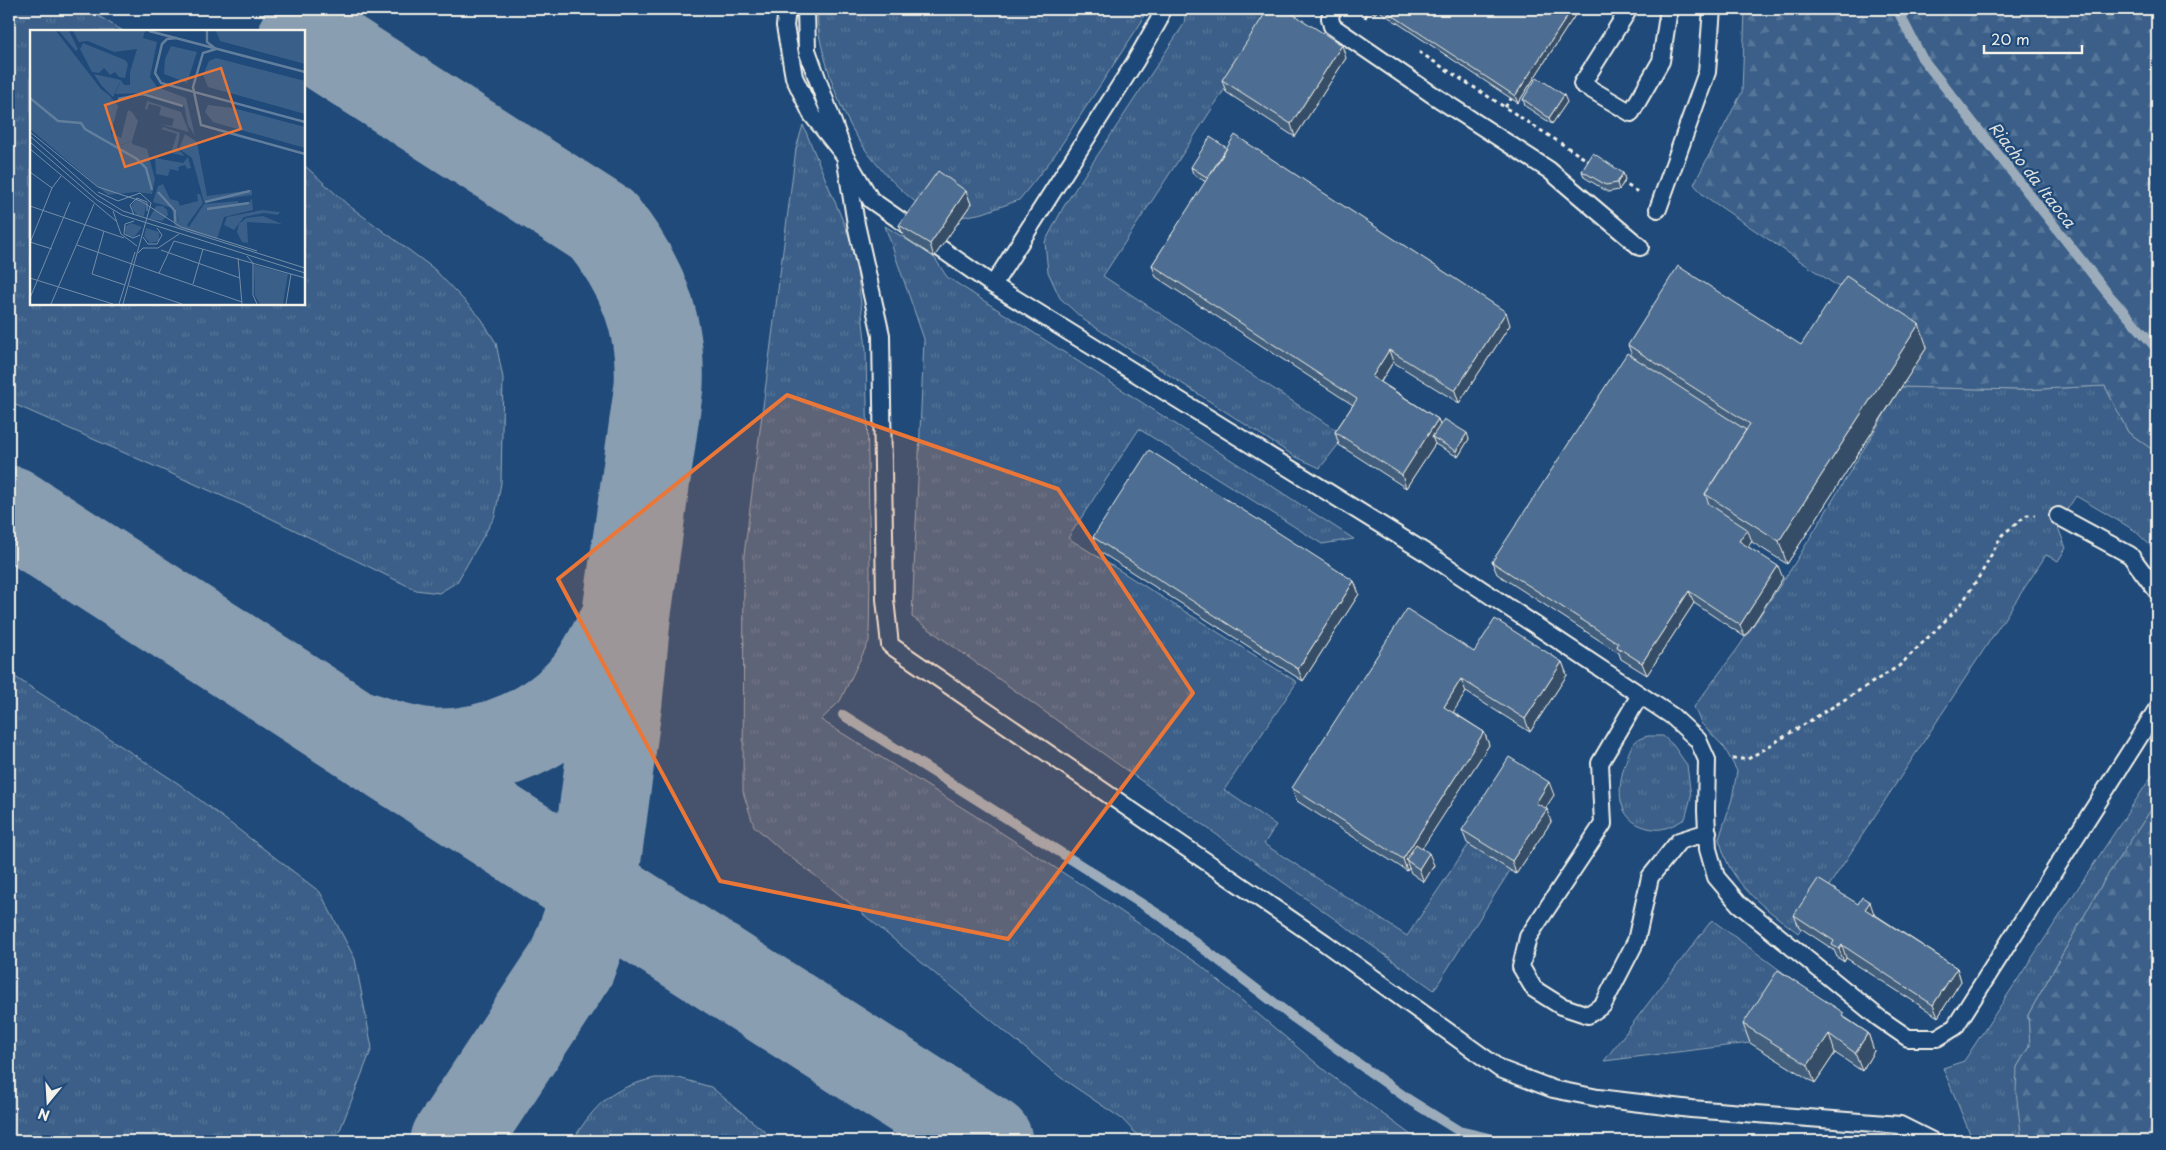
<svg xmlns="http://www.w3.org/2000/svg" width="2166" height="1150" font-family="'Playpen Sans',sans-serif">
  <style>
    .grass { fill: url(#grass-tufts); stroke: #97a8b8 }
    .forest { fill: url(#forest-firs); stroke: #97a8b8 }
    .lines { fill: none; stroke-linecap: round; stroke-linejoin: round }
    .stream { stroke: #9cacbb; stroke-width: 10 }
    .taxiway { stroke: #8a9eb1; stroke-width: 89 }
    .service-casing { stroke: #f4f1e8; stroke-width: 20 }
    .path { stroke: #f4f1e8; stroke-width: 3; stroke-dasharray: 4 4; stroke-linecap: butt }
    .service { stroke: #1f4a7a; stroke-width: 16 }
    .wall { fill: #425f7e; stroke: #f4f1e8 }
    .shaded-wall { fill: #364d66; stroke: #f4f1e8 }
    .building { fill: #4d6e92; stroke: #f4f1e8 }
    .marked { fill: #ea7738; fill-opacity: 0.2; stroke: #ea7738; stroke-width: 4; stroke-linejoin: round }
    .labels { text-anchor: middle; dominant-baseline: central; stroke-width: 4.5; stroke-linejoin: round; paint-order: stroke }
    .water-label { font-size: 16px; font-style: italic; fill: #dee0dd; stroke: #1f4a7a }
    .inset-river { fill: none; stroke: #627e9d; stroke-width: 2.5 }
    .inset-road { fill: none; stroke: #748da6; stroke-width: 1 }
    .view { fill: #ea7738; fill-opacity: 0.15; stroke: #ea7738; stroke-width: 2.5 }
    .inset-edge { fill: none; stroke: #f4f1e8; stroke-width: 2.5 }
  </style>
  <defs>
    <pattern id="grass-tufts" width="24" height="20" patternUnits="userSpaceOnUse" patternTransform="scale(1.25)"><rect width="24" height="20" fill="#3a5f88"/><path d="M3 7l-1-3M5 7V3M7 7l1-3M15 17l-1-3M17 17v-4M19 17l1-3" fill="none" stroke="#577699"/></pattern>
    <pattern id="forest-firs" width="22" height="20" patternUnits="userSpaceOnUse" patternTransform="scale(1.25)"><rect width="22" height="20" fill="#3a5f88"/><path d="M5 1l3.5 6h-7zM16 11l3.5 6h-7z" fill="#577699"/></pattern>
  </defs>
  <rect width="100%" height="100%" fill="#1f4a7a"/>
  <filter id="ink" filterUnits="userSpaceOnUse"><feTurbulence type="fractalNoise" baseFrequency=".02" numOctaves="2"/><feDisplacementMap in="SourceGraphic" scale="10" xChannelSelector="R" yChannelSelector="G"/><feConvolveMatrix kernelMatrix="1 2 1 2 8 2 1 2 1" color-interpolation-filters="sRGB"/></filter>
  <g filter="url(#ink)">
    <path class="grass" d="M9 9H87L123 31H31V304H304V165L348 205 433 268 481 318 496 343 503 378 501 483 495 516 457 582 439 593 416 590 256 511 9 402Z
      M818 9H1145L1142 21 1052 159 1019 200 983 213 962 217 971 204 924 209C871 167 844 128 826 62 821 45 816 26 818 9Z
      M1186 9H1277L1103 276 1345 436 1320 468 1294 456 1084 320 1060 298 1048 272 1045 242 1064 206 1184 24Z
      M803 125 855 250 866 349 870 571 869 641 840 701 821 720 974 815 1088 889 1200 965 1329 1074 1419 1141H1143L1122 1119 1060 1077 829 886 781 850 754 826 743 792 744 555 796 149Z
      M885 226 934 257 947 277 1354 539 1322 544 1139 429 1068 538 1297 682 1224 790 1276 825 1264 844 1407 936 1473 838 1511 869 1434 990 912 617 924 339Z
      M2105 386 2128 432 2157 453V552L2134 530 2076 496 2057 525 2066 548 2058 561 2046 555 1798 933C1773 914 1746 896 1730 868 1725 859 1722 848 1719 839L1732 799 1737 771 1724 747 1701 723 1694 707 1738 648 1793 566 1901 387 2019 390Z
      M9 673 179 784 320 892 355 959 372 1048 340 1130 332 1141H9Z
      M1648 736H1663L1673 745 1687 765 1691 797 1685 819C1676 824 1663 831 1653 829 1618 824 1616 794 1624 767 1627 759 1629 748 1635 742 1638 739 1644 737 1648 736Z
      M2157 768V801L2105 879 2028 1015 2030 1045 2017 1067 2021 1133 2025 1141H1973L1943 1068 1964 1061Z
      M1712 920 1792 979 1784 988 1750 1043 1604 1061Z
      M655 1078H679L711 1087 776 1141H572C597 1103 609 1089 655 1078Z"/>
    <path class="forest" d="M1745 9H2157V453L2128 432 2105 386 2019 390 1901 387 1927 347 1703 195 1694 184 1742 92Z
      M2157 801V1141H2025L2021 1133 2016 1091 2017 1067 2030 1045 2028 1015 2105 879Z"/>
    <g class="lines">
      <path class="stream" d="M1897 9 1922 58 2108 294 2157 349
        M843 715 1161 916 1294 1018 1411 1101 1459 1131 1502 1141"/>
      <path class="taxiway" d="M304 33 602 225C641 273 662 323 659 386L626 619 618 701 589 916 571 965 455 1141
        M9 510 447 794 988 1141
        M366 737C389 745 412 752 436 753 493 754 552 728 588 684 604 664 614 641 626 619"/>
      <defs>
        <path id="service" d="M787 9 785 26 794 77 812 115 845 156 871 200 993 285 1428 554 1672 716 1698 740 1707 760 1706 811 1708 849 1716 877 1739 904 1879 1018 1908 1038H1937L1955 1027 2157 709
          M806 9 807 50 845 156 856 224 881 335 885 599 890 645 1325 943 1500 1069 1553 1089 1598 1098 1691 1109 1900 1125 1932 1141
          M1332 9 1330 18 1332 26 1430 93 1549 170 1640 247
          M1629 9 1582 84 1631 113 1661 61 1669 9
          M1658 209 1707 72 1712 9
          M993 285 1135 62 1159 20 1161 9
          M2058 516 2130 555 2157 591
          M1640 695 1600 763 1603 824 1528 937 1521 967 1534 989 1561 1006 1588 1015 1603 1005 1636 941 1650 877 1679 841 1708 832"/>
      </defs>
      <use href="#service" class="service-casing"/>
      <path class="path" d="M1365 18 1369 9
        M1419 52 1590 162
        M1505 107 1514 95
        M1621 181 1639 193
        M1732 759H1748L1899 666 1960 606 1982 572 2002 535 2027 515H2035"/>
      <use href="#service" class="service"/>
    </g>
    <path class="wall" d="M1294 9H1306L1302 14Z
      M1367 9H1579L1518 103 1378 10 1375 14Z
      M1346 58 1295 137 1226 92 1222 80Z
      M1523 99 1567 102 1552 124 1525 106Z
      M1191 167 1510 325 1459 403 1393 362 1381 382 1438 419 1440 425 1469 439 1458 457 1435 444 1406 488 1339 445 1335 432 1353 405 1156 277 1152 265 1206 182 1193 174Z
      M1582 171 1623 173 1625 180 1619 190 1608 192 1584 177Z
      M966 191 971 204 934 257 904 237 899 225Z
      M1628 345H1801L1927 347 1787 564 1752 542 1748 546 1783 578 1745 637 1694 603 1647 675 1621 659 1619 653 1497 574 1492 562 1632 356Z
      M1093 537 1354 581 1359 594 1303 681 1097 550Z
      M1474 652 1562 662 1567 675 1530 732 1466 692 1453 712 1484 732 1489 745 1422 848 1434 865 1424 882 1411 873 1409 868 1407 871 1297 801 1292 788Z
      M1554 795 1545 808 1551 822 1516 874 1467 843 1462 830Z
      M1874 914 1957 968 1961 981 1938 1017 1846 958 1844 962 1837 957 1834 950 1799 927 1794 915Z
      M1846 1018 1868 1033 1874 1051 1862 1071 1835 1053 1815 1083 1750 1043 1743 1024Z"/>
    <path class="shaded-wall" d="M1301 9H1306L1302 14Z
      M1373 9H1377L1378 10 1375 14Z
      M1572 9H1579L1518 103 1515 96Z
      M1342 45 1346 58 1295 137 1291 124Z
      M1564 95 1567 102 1552 124 1549 118Z
      M1623 173 1625 180 1619 190 1617 183Z
      M966 191 971 204 934 257 930 244Z
      M1506 312 1510 325 1459 403 1455 391Z
      M1919 324 1927 347 1787 564 1779 541Z
      M1389 350 1393 362 1376 389 1372 377Z
      M1438 419 1442 431 1432 437 1435 444 1406 488 1402 475Z
      M1467 433 1469 439 1458 457 1456 451Z
      M1747 529 1752 541 1744 553 1739 541Z
      M1778 566 1783 578 1745 637 1740 625Z
      M1354 581 1359 594 1303 681 1298 669Z
      M1689 591 1694 603 1647 675 1642 663Z
      M1562 662 1567 675 1530 732 1525 719Z
      M1461 679 1466 692 1449 719 1444 707Z
      M1484 732 1489 745 1412 864 1406 860 1409 868 1407 871 1403 859Z
      M1549 782 1554 795 1541 815 1536 803Z
      M1547 809 1551 822 1516 874 1512 861Z
      M1429 853 1434 865 1424 882 1419 869Z
      M1870 902 1874 914 1870 921 1865 909Z
      M1842 945 1846 958 1844 962 1839 949Z
      M1957 968 1961 981 1938 1017 1933 1005Z
      M1868 1033 1874 1051 1862 1071 1855 1053Z
      M1829 1034 1835 1053 1815 1083 1808 1065Z"/>
    <path class="building" d="M1268 9H1285L1342 45 1291 124 1222 80Z
      M1383 9H1572L1515 96Z
      M1537 77 1564 95 1549 118 1523 99Z
      M1235 135 1506 312 1455 391 1389 350 1372 377 1438 419 1402 475 1335 432 1357 399 1152 265Z
      M1210 137 1227 148 1208 178 1191 167Z
      M1593 153 1623 173 1617 183 1606 185 1582 171Z
      M938 171 966 191 930 244 899 225Z
      M1678 266 1801 345 1846 276 1919 324 1779 541 1705 494 1750 424 1628 345Z
      M1627 353 1746 430 1705 494 1709 504 1747 529 1739 541 1778 566 1740 625 1689 591 1642 663 1617 647 1618 643 1492 562Z
      M1444 419 1467 433 1456 451 1432 437Z
      M1149 450 1354 581 1298 669 1093 537Z
      M1407 609 1474 652 1495 619 1562 662 1525 719 1461 679 1444 707 1484 732 1403 859 1292 788Z
      M1509 757 1549 782 1536 803 1547 809 1512 861 1462 830Z
      M1416 844 1429 853 1419 869 1406 860Z
      M1818 879 1858 904 1862 897 1870 902 1865 909 1957 968 1933 1005 1842 945 1839 949 1832 945 1834 941 1794 915Z
      M1778 970 1844 1013 1842 1016 1868 1033 1855 1053 1829 1034 1808 1065 1743 1024Z"/>
  </g>
  <path class="marked" d="M787 395 1058 489 1193 693 1008 939 720 881 558 579Z"/>
  <g class="labels">
    <g class="water-label">
      <text transform="translate(2033 174) rotate(52)">Riacho da Itaoca</text>
    </g>
  </g>
  <g transform="translate(30 30)">
    <rect width="275" height="275" fill="#1f4a7a"/>
    <path d="M43 1H115L113 8 127 12 120 47 127 57 156 68 165 106 158 95 154 75 114 63 85 64 91 50 94 55H100V42L107 19 84 22 58 11 49 12ZM186 1H275V34L190 11ZM141 16 167 22 157 53 134 44 135 29ZM186 28 275 51V84L178 57 173 45 179 31ZM80 66 88 76 81 103 91 108 98 80 102 82 108 91 102 111 91 115 83 111 80 99 84 77ZM117 71 151 82 159 102 129 94 142 96 144 89 129 85 131 78 128 76 119 74 117 80 115 79ZM178 75 203 78 275 97V118L183 92 175 82ZM133 97 150 103 147 118 155 126 141 123 147 104 131 99ZM155 104 167 112 177 166 222 160V165L174 172 162 128 149 119ZM158 127 161 138 157 139 155 135 148 137 149 141 140 139 138 146 126 144 125 128 153 133ZM167 164H170L173 173 157 195 159 197 174 174 208 171 209 174 219 173 222 168 223 180 194 187 187 209 145 197 149 191 145 177 168 171ZM106 169 116 173 114 187 107 185 101 177ZM126 176H133L137 180 138 185 132 191 119 189ZM232 180 250 182 248 185 234 183 214 187 204 200 194 195 197 187ZM233 186 252 194 217 192 218 213 212 212 207 202 209 194 216 188ZM101 193 112 197 104 207 96 205 94 197ZM116 198 129 202V211L120 213 114 206ZM224 235 258 244 253 274H230L225 266Z" fill="#3a5f88"/>
    <path d="M0 1H26L71 59 80 66 85 80 80 99 83 111 92 115 102 111V114L117 119 125 149 122 164 106 162 78 165 0 99ZM29 1H39L48 19 46 21ZM53 13 95 30 98 34 95 48 89 47 85 42 80 45 74 38 69 43 62 42 50 19ZM64 44 91 50 83 67 71 55ZM133 154 140 169 148 171 150 176 145 178 149 193 145 197 142 178 123 172 128 156Z" fill="#3a5f88"/>
    <path class="inset-river" d="M119 1 275 42M177 1V12L186 19M147 8 137 9 132 14 125 43 131 53 275 92M186 19 173 23 163 57 171 95 275 124M0 68 28 91 51 93 55 99 107 129 116 138 122 160M88 69 113 64 153 76M128 162 145 181V192M175 172 220 161M177 179 219 173"/>
    <path class="inset-road" d="M0 102 68 157 111 171 151 197 227 221M0 106 67 165 93 181 275 238M0 112 67 170 92 185 275 243M0 119 86 191M0 142 22 158M68 162 88 171 110 163 121 173 93 274M0 176 94 208M83 181 91 204 107 216M104 185 100 175 107 168 117 172V181M104 191 95 194 94 204 103 208 110 205M74 201 62 244 95 255M113 207 118 214H127L132 205 127 198M0 212 22 219M0 213 22 158 31 146M47 215 212 272M131 220 210 248M108 223 113 218H128L149 204M217 226 223 233V265L227 274M208 228 212 274M129 243 144 211 275 248M0 248 83 274M163 254 173 219M99 256 152 274M0 268 40 172M21 274 64 174M89 274 105 222M256 274 261 244"/>
    <path class="view" d="M191 38 211 99 95 137 75 75Z"/>
    <rect width="275" height="275" class="inset-edge"/>
  </g>
  <rect width="2166" height="1150" fill="none" stroke="#1f4a7a" stroke-width="30"/>
  <rect x="15" y="15" width="2136" height="1120" fill="none" stroke="#f4f1e8" stroke-width="2" filter="url(#ink)"/>
  <g transform="translate(48 1102) rotate(198)" stroke="#1f4a7a" stroke-width="4" paint-order="stroke">
  <path d="M0-4L9 19L0 12L-9 19Z" fill="#f4f1e8"/>
  <text y="-8" font-size="14" font-weight="bold" text-anchor="middle" fill="#f4f1e8">N</text>
  </g>
  <path d="M1984 45v8h98v-8" fill="none" stroke="#f4f1e8" stroke-width="2.5"/>
  <text x="1991" y="45" font-size="15" fill="#f4f1e8" stroke="#1f4a7a" stroke-width="4" paint-order="stroke">20 m</text>
</svg>
